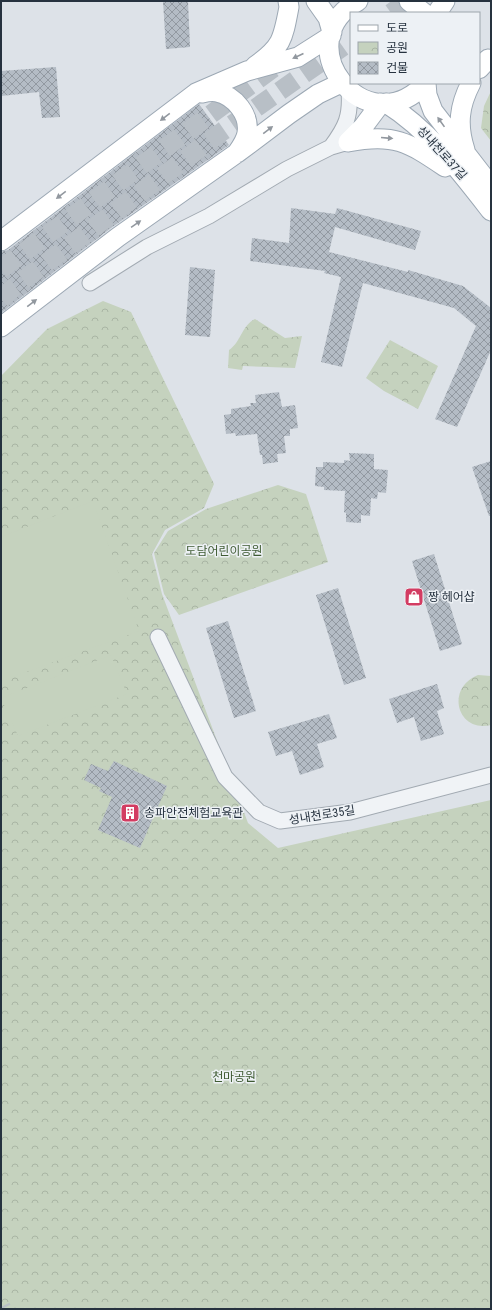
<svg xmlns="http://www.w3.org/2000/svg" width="492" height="1310" font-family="'Roboto Condensed','Noto Sans KR',sans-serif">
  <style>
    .park { fill: url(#park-crowns) }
    .pitch { fill: #c5d2be }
    .building { fill: url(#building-cross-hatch) }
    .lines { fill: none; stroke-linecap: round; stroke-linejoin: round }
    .major-tunnel { stroke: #b8bfc6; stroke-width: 19; stroke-dasharray: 19 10; stroke-linecap: butt }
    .minor-casing { stroke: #a2aab2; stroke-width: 17 }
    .major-casing { stroke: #9ca8b4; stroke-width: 21 }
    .minor { stroke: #f0f3f6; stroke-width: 15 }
    .major { stroke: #fff; stroke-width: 19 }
    .oneway { fill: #92989f }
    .labels { text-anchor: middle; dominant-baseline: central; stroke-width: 3; stroke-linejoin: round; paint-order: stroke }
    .street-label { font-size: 12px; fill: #26323f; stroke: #edf1f5 }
    .park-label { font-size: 12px; fill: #3f5b33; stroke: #edf1f5 }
    .poi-label { font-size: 12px; fill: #26323f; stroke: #edf1f5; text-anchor: start }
  </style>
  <defs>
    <pattern id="park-crowns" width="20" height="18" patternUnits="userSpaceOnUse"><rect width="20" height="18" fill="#c5d2be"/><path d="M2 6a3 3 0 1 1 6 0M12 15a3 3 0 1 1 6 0" fill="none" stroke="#a9b5a4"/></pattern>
    <pattern id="building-cross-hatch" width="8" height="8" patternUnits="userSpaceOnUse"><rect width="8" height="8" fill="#b4bcc5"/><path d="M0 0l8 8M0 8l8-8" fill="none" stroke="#9299a1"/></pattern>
  </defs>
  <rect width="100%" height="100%" fill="#dde2e8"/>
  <path class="park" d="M491 91V141L481 128 484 106Z
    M103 301 131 312 214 484 204 508 165 530 152 554 162 594 248 823 278 848 491 800V1309H1V376L47 329Z
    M255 319 285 338 302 336 295 368 243 366 242 370 228 368 229 350C241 342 242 325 255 319Z
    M390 340 438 366 418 409 384 391 366 378Z
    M278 485 306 494 328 562 179 615 164 594 154 553 168 531 206 509Z
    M478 675 491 676V725C457 733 445 688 478 675Z"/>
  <path class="pitch" d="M93 501 139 631 1 681V537Z
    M111 655 127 694 18 736 1 698Z"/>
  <path class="building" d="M163 1H188L190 47 166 49Z
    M56 67 60 117 42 118 39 92 1 96V71Z
    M199 104 229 145 111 228 1 313V252L8 250Z
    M291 208 335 214 337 208 421 231 415 250 335 227 329 252 408 272V270L463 286 491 308V350L457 427 435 419 476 326 454 308 363 283 342 367 321 362 341 277 324 273 325 271 250 261 252 238 289 243Z
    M190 267 215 270 210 337 185 335Z
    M279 392 282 407 295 405 298 428 290 429V436H284L286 453 277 454 278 462 263 464 262 455H260L257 434 236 436 235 433 226 434 224 415 231 414V409L251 406 250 403H256L255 395Z
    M349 453 374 454V469L388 470 386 493 378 492 377 499 371 498 370 516 361 515V523L346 522V513L344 512 345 491 324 490V487L315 486 316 467H323V462L344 463V460L350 461Z
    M491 461V516H489L472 467Z
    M434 554 462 644 440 651 412 561Z
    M338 588 366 678 344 685 316 595Z
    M228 621 256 711 234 718 206 628Z
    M437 684 444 708 437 711 444 734 421 741 414 717 397 723 389 699Z
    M329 714 337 738 317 744 324 767 300 775 292 751 276 756 268 732Z
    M114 761 167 786 140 848 98 830 112 797 99 791 101 788 84 780 91 764 108 771Z"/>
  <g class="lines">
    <path class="major-tunnel" d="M391 13 408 1
      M1 269 283 61
      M1 299 14 287 223 131 351 41
      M1 1307 2 1309"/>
    <defs>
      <path id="minor" d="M331 147C346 127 351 116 349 91
        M90 283 147 247 209 216 287 169 331 147 348 142
        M158 637 225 777 259 812 280 821 350 812 491 775"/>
      <path id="major" d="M316 1 328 18 332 32
        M358 1C285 42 365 148 426 83
        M409 1 424 13
        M437 13 445 1
        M255 66C282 47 283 39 289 7L288 1
        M479 69 488 59
        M426 83 427 95 433 111 491 186
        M202 93C206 92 213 91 217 92 235 96 250 115 247 133 246 140 241 147 237 153
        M386 103C429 130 460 171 491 211
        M348 142C394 133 408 142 445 167
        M348 142 363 127 381 103
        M465 150C457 125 459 106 471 83
        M1 241 196 93 247 71 298 57 331 36
        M1 327 118 237 237 153 289 114 318 94 341 83"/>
    </defs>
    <use href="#minor" class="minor-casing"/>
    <use href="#major" class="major-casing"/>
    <use href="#minor" class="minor"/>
    <use href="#major" class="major"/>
  </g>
  <defs><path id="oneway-solid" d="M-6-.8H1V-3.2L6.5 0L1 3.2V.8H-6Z"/></defs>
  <g class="oneway">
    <use href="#oneway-solid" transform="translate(298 56) rotate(156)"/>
    <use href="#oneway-solid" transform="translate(165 117) rotate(143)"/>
    <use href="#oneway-solid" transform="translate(441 122) rotate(-125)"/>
    <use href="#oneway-solid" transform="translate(268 130) rotate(-37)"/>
    <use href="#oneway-solid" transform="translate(387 138) rotate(5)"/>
    <use href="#oneway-solid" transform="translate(61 195) rotate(143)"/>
    <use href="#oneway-solid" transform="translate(136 224) rotate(-35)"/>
    <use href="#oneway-solid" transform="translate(32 303) rotate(-37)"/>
  </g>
  <defs>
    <symbol id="shop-square" viewBox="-11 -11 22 22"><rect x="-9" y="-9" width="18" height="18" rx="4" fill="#d33c62" stroke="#edf1f5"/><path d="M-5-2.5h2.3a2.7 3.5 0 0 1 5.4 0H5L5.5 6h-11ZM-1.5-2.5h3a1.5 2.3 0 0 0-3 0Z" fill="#fff"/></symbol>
    <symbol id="building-square" viewBox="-11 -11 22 22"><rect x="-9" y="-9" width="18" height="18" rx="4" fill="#d33c62" stroke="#edf1f5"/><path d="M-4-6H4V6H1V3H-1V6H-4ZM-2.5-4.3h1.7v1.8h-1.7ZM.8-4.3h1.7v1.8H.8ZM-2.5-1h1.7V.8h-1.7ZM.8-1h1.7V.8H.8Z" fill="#fff"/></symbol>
  </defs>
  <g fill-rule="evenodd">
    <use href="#shop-square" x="403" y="586" width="22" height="22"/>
    <use href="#building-square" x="119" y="802" width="22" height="22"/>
  </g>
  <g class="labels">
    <g class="street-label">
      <text transform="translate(442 153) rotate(48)">성내천로37길</text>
      <text transform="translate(322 815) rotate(-9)">성내천로35길</text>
    </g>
    <g class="park-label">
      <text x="224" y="551">도담어린이공원</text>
      <text x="234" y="1077">천마공원</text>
    </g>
    <g class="poi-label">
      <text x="428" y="597">짱 헤어샵</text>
      <text x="144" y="813">송파안전체험교육관</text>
    </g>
  </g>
  <rect width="492" height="1310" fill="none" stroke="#26323f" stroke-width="4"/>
  <rect x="350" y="12" width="130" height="72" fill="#edf1f5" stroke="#9da5ac"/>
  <rect x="358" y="25" width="20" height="6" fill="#ffffff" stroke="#9da5ac"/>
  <text x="386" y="32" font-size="12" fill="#26323f">도로</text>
  <rect x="358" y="42" width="20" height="12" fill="url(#park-crowns)" stroke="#9da5ac"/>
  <text x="386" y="52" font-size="12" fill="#26323f">공원</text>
  <rect x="358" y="62" width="20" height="12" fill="url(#building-cross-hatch)" stroke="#9da5ac"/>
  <text x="386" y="72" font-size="12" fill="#26323f">건물</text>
</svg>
